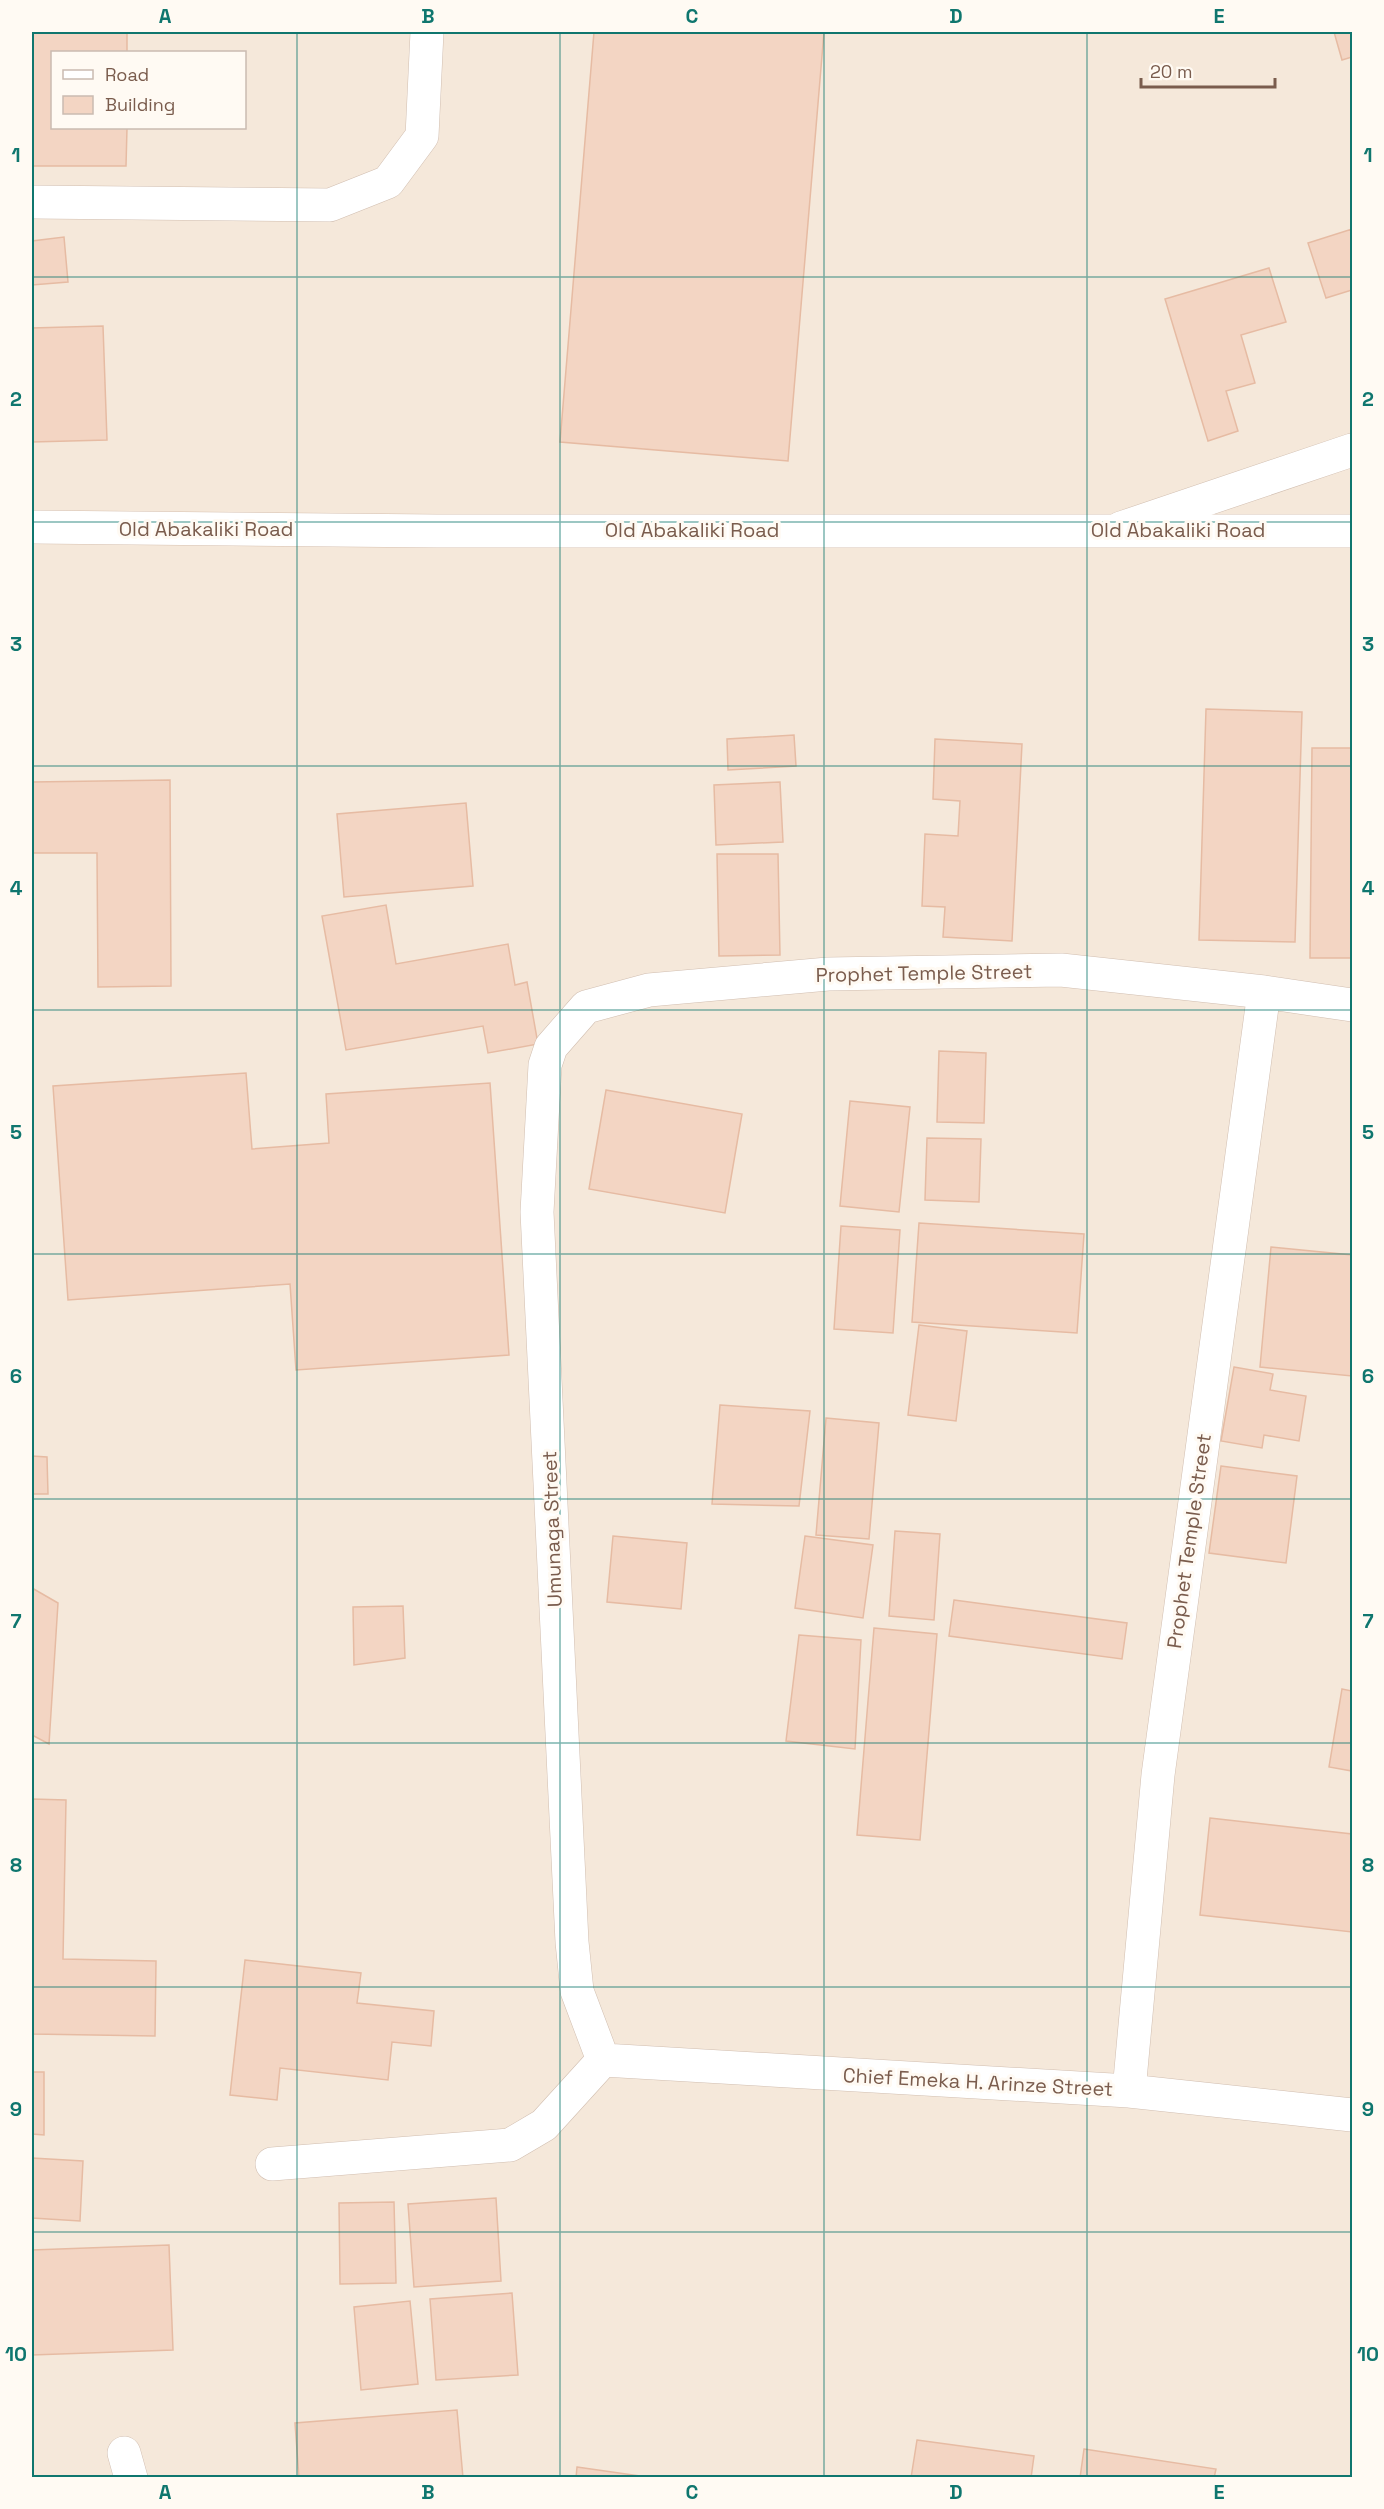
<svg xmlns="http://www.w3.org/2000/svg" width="1384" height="2509" font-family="'Space Grotesk',sans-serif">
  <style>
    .residential { fill: #f5e8da; fill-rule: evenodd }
    .building { fill: #f3d5c3; stroke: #e6bba3; stroke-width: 1.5 }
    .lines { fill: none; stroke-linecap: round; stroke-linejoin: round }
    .minor-casing { stroke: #d1beb0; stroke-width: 34 }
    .secondary-casing { stroke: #d6c0b0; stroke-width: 34 }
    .minor { stroke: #fff; stroke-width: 33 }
    .secondary { stroke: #fff; stroke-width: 33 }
    .grid { fill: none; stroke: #0f766e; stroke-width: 1.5; stroke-opacity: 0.55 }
    .labels { text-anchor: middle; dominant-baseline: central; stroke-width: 6; stroke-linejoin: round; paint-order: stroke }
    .street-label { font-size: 20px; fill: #7a5c4d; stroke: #fffaf3 }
    .neatline { fill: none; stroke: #0f766e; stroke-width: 2 }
    .grid-label { font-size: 20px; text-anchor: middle; font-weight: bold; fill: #0f766e }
  </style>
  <rect width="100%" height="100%" fill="#fdf6ec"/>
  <path class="residential" d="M32 32H1352V2477H32ZM52 52H244V128H52Z"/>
  <path class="building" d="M32 32H127V52H52V128H127L126 166H32Z
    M594 32H824L788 461 560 442Z
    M1334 32H1352V57L1342 60Z
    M1352 229V290L1326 298 1308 243Z
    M64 237 68 282 32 285V241Z
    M1269 268 1286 322 1241 335 1255 383 1226 391 1238 431 1208 441 1165 299Z
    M103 326 107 440 32 442V328Z
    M1206 709 1302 712 1295 942 1199 940Z
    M794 735 796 766 728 770 727 739Z
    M935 739 1022 744 1012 941 943 937 945 907 922 906 925 834 958 836 960 801 933 799Z
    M1312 748H1352V958H1310Z
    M170 780 171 986 98 987 97 853H32V782Z
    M780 782 783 842 716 845 714 785Z
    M466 803 473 886 344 897 337 814Z
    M717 854H778L780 955 719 956Z
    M386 905 396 964 508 944 515 985 527 982 538 1044 488 1053 483 1026 346 1050 322 916Z
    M939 1051 986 1053 984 1123 937 1122Z
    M246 1073 252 1149 329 1143 326 1094 490 1083 509 1355 296 1370 290 1284 68 1300 53 1086Z
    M606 1090 742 1114 725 1213 589 1189Z
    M850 1101 910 1107 899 1212 840 1206Z
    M927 1138 981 1139 979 1202 925 1200Z
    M919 1223 1084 1234 1077 1333 912 1322Z
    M841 1226 900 1230 893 1333 834 1329Z
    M1271 1247 1352 1255V1376L1260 1367Z
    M919 1325 967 1331 956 1421 908 1415Z
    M1234 1367 1273 1374 1270 1390 1306 1396 1299 1441 1264 1435 1262 1448 1221 1441Z
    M720 1405 810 1411 799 1506 712 1504Z
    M826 1418 879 1423 869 1539 816 1535Z
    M32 1456 47 1457 48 1494H32Z
    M1221 1466 1297 1476 1286 1563 1209 1553Z
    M895 1531 940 1534 934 1620 889 1616Z
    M613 1536 687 1543 681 1609 607 1602Z
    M805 1536 873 1545 863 1618 795 1608Z
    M32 1588 58 1603 49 1744 32 1735Z
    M954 1600 1127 1623 1122 1659 949 1636Z
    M403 1606 405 1658 354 1665 353 1607Z
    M874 1628 937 1634 920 1840 857 1835Z
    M799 1635 861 1640 855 1749 786 1741Z
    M1342 1689 1352 1691V1771L1329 1767Z
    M32 1799 66 1800 63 1959 156 1961 155 2036 32 2034Z
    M1210 1818 1352 1834V1932L1200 1915Z
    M245 1960 361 1973 357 2003 434 2011 431 2046 392 2042 388 2080 280 2068 277 2100 230 2095Z
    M32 2072H44V2135L32 2134Z
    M32 2158 83 2161 80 2221 32 2218Z
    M496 2198 501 2281 414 2287 408 2204Z
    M394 2202 396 2283 340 2284 339 2203Z
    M169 2245 173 2350 32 2355V2250Z
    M512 2293 518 2375 436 2380 430 2299Z
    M410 2301 418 2384 361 2390 354 2307Z
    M457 2410 463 2478H299L295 2423Z
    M917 2440 1034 2456 1031 2478H911Z
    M1084 2449 1216 2469 1214 2478H1080Z
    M577 2467 647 2477 576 2478Z"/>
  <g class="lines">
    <defs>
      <path id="minor" d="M32 202 330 205 388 182 422 136 427 32
        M1121 528 1352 450
        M603 2060 577 1991 572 1942 537 1212 545 1065 551 1047 586 1007 649 990 828 974 1061 970 1264 992 1352 1005
        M603 2060 1129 2091 1352 2115
        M1129 2091 1158 1775 1264 992
        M272 2164 510 2145 544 2125 603 2060
        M124 2453 131 2478"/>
      <path id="secondary" d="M32 527 437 531H1352"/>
    </defs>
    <use href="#minor" class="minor-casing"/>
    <use href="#secondary" class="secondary-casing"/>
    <use href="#minor" class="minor"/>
    <use href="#secondary" class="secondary"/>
  </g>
  <path class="grid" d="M297 32V2478M560 32V2478M824 32V2478M1087 32V2478M32 277H1352M32 522H1352M32 766H1352M32 1010H1352M32 1254H1352M32 1499H1352M32 1743H1352M32 1987H1352M32 2232H1352"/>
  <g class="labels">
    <g class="street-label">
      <text x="206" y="529">Old Abakaliki Road</text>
      <text x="692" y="530">Old Abakaliki Road</text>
      <text x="1178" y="530">Old Abakaliki Road</text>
      <text transform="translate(924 973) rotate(-1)">Prophet Temple Street</text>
      <text transform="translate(552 1529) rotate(-92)">Umunaga Street</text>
      <text transform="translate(1189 1541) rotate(-82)">Prophet Temple Street</text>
      <text transform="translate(978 2082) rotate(3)">Chief Emeka H. Arinze Street</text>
    </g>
  </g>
  <rect width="1384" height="2509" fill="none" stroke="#fffaf3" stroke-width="66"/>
  <rect x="51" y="51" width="195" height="78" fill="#fffaf3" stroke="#cabbb1" stroke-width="1.5"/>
  <rect x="63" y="70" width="30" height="9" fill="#ffffff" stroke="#cabbb1" stroke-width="1.5"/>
  <text x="105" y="81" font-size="18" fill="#7a5c4d">Road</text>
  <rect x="63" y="96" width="30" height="18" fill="#f3d5c3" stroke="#cabbb1" stroke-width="1.5"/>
  <text x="105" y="111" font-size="18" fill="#7a5c4d">Building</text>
  <path d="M1141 78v9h134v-9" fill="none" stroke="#7a5c4d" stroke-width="3"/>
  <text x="1150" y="78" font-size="18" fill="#7a5c4d" stroke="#fffaf3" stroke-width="4.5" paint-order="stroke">20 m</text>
  <rect x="33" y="33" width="1318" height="2443" class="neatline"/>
  <g class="grid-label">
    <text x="165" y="23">A</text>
    <text x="428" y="23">B</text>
    <text x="692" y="23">C</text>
    <text x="956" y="23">D</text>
    <text x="1219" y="23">E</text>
    <text x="16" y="162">1</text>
    <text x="1368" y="162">1</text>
    <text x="16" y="406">2</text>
    <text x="1368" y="406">2</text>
    <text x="16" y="651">3</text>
    <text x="1368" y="651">3</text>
    <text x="16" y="895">4</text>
    <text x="1368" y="895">4</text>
    <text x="16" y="1139">5</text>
    <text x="1368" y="1139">5</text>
    <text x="16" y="1383">6</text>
    <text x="1368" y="1383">6</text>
    <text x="16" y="1628">7</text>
    <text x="1368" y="1628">7</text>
    <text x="16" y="1872">8</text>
    <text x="1368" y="1872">8</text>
    <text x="16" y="2116">9</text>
    <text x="1368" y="2116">9</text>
    <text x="16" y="2361">10</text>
    <text x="1368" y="2361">10</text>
    <text x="165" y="2499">A</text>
    <text x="428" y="2499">B</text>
    <text x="692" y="2499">C</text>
    <text x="956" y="2499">D</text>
    <text x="1219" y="2499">E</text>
  </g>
</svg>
